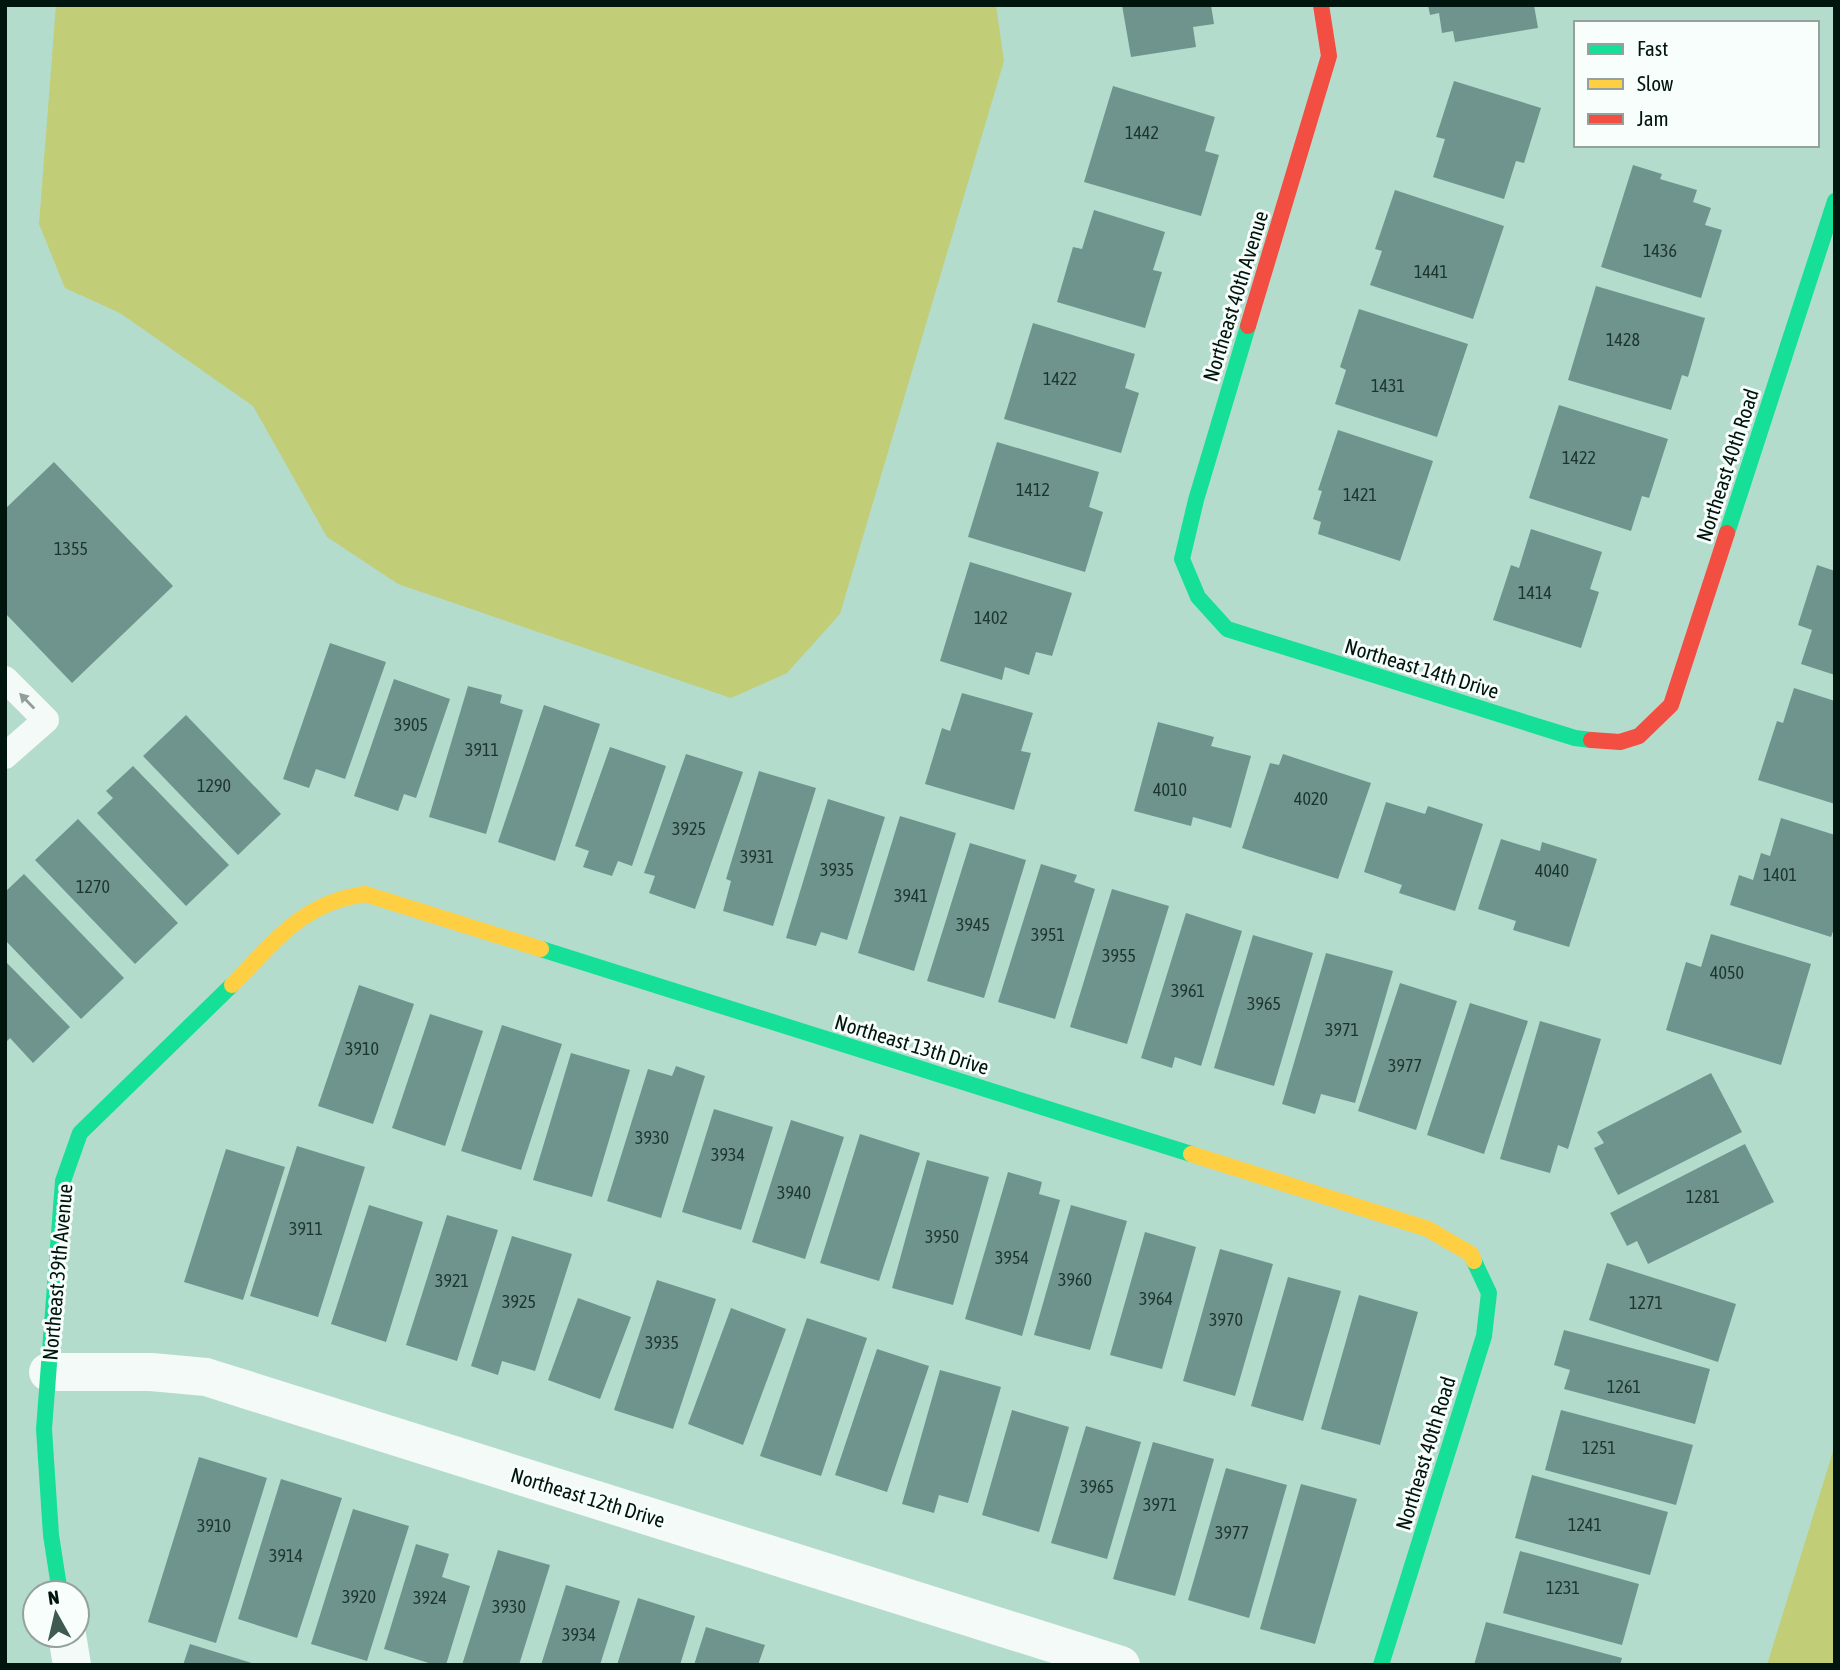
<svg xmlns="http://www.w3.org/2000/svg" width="1840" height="1670" font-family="'Asap Condensed',sans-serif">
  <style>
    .water { fill: #c1cd77 }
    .building { fill: #6f948d }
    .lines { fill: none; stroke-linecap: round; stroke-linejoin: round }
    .lane { stroke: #f4faf8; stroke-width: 26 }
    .street { stroke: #f4faf8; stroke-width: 38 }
    .fast { stroke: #16e098; stroke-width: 16 }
    .slow { stroke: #ffcf43; stroke-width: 16 }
    .jam { stroke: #f24e42; stroke-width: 16 }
    .oneway { fill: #929e9a }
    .labels { text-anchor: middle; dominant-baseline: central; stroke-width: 6; stroke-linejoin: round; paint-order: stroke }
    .number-label { font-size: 18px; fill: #1c352e }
    .street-label { font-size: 21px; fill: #00150e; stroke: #f7fefb }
  </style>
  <rect width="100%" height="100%" fill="#b4dccd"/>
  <path class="water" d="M56 5H996L1004 61 840 614 787 673 731 698 398 584 327 537 253 406 120 313 65 288 39 224Z
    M1835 1445V1665H1767Z"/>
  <path class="building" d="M1122 5H1211L1214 24 1193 27 1196 47 1131 57Z
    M1428 5H1534L1538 28 1455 42 1453 31 1442 33 1439 13 1430 15Z
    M1454 81 1541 108 1524 163 1516 161 1504 199 1433 177 1445 139 1436 137Z
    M1113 86 1215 117 1205 151 1219 155 1201 216 1084 182Z
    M1633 165 1662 174 1660 179 1697 190 1693 202 1711 208 1705 225 1722 230 1701 298 1601 267Z
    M1395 190 1504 226 1473 319 1370 285 1382 251 1375 249Z
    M1094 210 1165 232 1153 270 1162 272 1145 328 1057 302 1073 247 1082 249Z
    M1596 286 1705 318 1688 377 1682 375 1671 410 1568 380Z
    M1359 309 1468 344 1437 437 1335 404 1346 370 1340 367Z
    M1033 323 1135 354 1125 388 1139 393 1121 453 1004 419Z
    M1559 405 1668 439 1649 498 1642 496 1631 531 1529 498Z
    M1338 430 1433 461 1400 561 1318 534 1321 522 1313 519 1322 491 1318 490Z
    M997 442 1099 472 1089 507 1103 512 1085 572 968 537Z
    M54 462 173 586 72 683 5 613V509Z
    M1531 529 1602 552 1590 589 1599 592 1581 648 1493 620 1511 565 1519 568Z
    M970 562 1072 593 1052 656 1036 652 1029 675 1005 667 1002 680 940 661Z
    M1817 565 1835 571V675L1801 664 1812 630 1798 625Z
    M330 643 386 662 345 779 316 769 309 788 283 779Z
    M394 679 450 699 416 798 404 794 398 811 354 796Z
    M468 686 502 695 500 703 523 710 486 834 429 817Z
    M1794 688 1835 701V804L1758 780 1777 721 1783 723Z
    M962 693 1033 713 1021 751 1031 753 1014 810 925 784 942 728 950 731Z
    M544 705 600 724 555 861 498 842Z
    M186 715 281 814 238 855 143 756Z
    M1158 722 1214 737 1211 746 1251 756 1231 828 1193 817 1191 826 1134 811Z
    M610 747 666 766 632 866 618 861 612 876 583 867 589 851 575 846Z
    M686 754 743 772 695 909 649 893 655 876 644 873Z
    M1283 754 1371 783 1338 879 1242 848 1270 763 1279 765Z
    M133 766 229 865 186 906 97 813 113 798 106 791Z
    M759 771 816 788 773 926 723 911 731 881 726 879Z
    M828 799 885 817 847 940 821 932 816 946 786 938Z
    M1386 802 1425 814 1428 806 1483 824 1455 911 1399 893 1402 885 1364 872Z
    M900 816 956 833 914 971 858 953Z
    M1781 818 1835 835V926L1831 937 1730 905 1739 875 1753 880 1761 853 1770 856Z
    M78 819 178 923 135 964 35 860Z
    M1501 839 1540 851 1542 842 1597 859 1569 947 1513 930 1516 921 1478 909Z
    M970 843 1026 860 984 998 927 981Z
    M1041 864 1077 875 1074 882 1095 889 1055 1019 998 1002Z
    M24 874 124 978 81 1019 5 940V892Z
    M1112 889 1169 906 1127 1044 1070 1027Z
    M1186 913 1242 931 1201 1066 1175 1057 1172 1068 1141 1058Z
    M1711 934 1811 964 1781 1065 1666 1030 1686 962 1701 967Z
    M1253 935 1313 953 1274 1086 1214 1068Z
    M1326 953 1393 971 1355 1103 1321 1094 1315 1114 1282 1104Z
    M5 961 70 1027 33 1063 10 1038 5 1043Z
    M1400 983 1457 1001 1416 1130 1358 1111Z
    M359 985 414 1004 373 1124 318 1106Z
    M1470 1003 1528 1021 1484 1154 1427 1135Z
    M430 1014 483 1031 445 1146 392 1128Z
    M1540 1021 1601 1039 1568 1149 1558 1145 1550 1173 1500 1159Z
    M502 1025 562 1044 521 1170 461 1151Z
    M571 1053 630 1070 592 1197 533 1180Z
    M676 1066 705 1076 661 1218 607 1201 648 1069 672 1076Z
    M1711 1073 1742 1132 1618 1195 1594 1148 1604 1143 1597 1132Z
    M714 1109 773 1127 741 1230 682 1212Z
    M791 1120 844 1137 805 1259 752 1242Z
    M860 1134 920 1153 879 1281 820 1263Z
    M1745 1144 1774 1202 1648 1264 1637 1241 1627 1246 1610 1213Z
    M297 1146 365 1167 318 1317 250 1296Z
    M226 1149 285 1167 243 1300 184 1282Z
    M927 1160 989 1177 953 1305 892 1288Z
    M1008 1172 1042 1182 1039 1194 1060 1200 1022 1336 965 1319Z
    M369 1205 423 1222 386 1342 331 1324Z
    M1071 1205 1127 1221 1090 1350 1034 1335Z
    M447 1215 498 1230 457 1361 406 1345Z
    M1145 1232 1196 1247 1162 1369 1110 1355Z
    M512 1236 572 1254 535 1371 502 1361 498 1375 471 1366Z
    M1220 1249 1273 1264 1235 1396 1183 1381Z
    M1607 1263 1736 1304 1718 1362 1589 1320Z
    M1288 1277 1341 1291 1303 1421 1251 1406Z
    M657 1280 716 1299 673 1429 614 1410Z
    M1359 1295 1418 1312 1380 1445 1321 1429Z
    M578 1298 631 1317 600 1399 548 1380Z
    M731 1308 786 1329 743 1445 688 1424Z
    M807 1318 867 1338 821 1476 760 1456Z
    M1564 1330 1710 1369 1695 1424 1564 1389 1570 1370 1554 1365Z
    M877 1349 929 1366 887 1492 835 1475Z
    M940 1370 1001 1387 968 1503 939 1495 934 1513 902 1504Z
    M1012 1410 1069 1427 1039 1532 982 1515Z
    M1561 1410 1693 1445 1676 1505 1545 1470Z
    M1086 1426 1141 1442 1107 1559 1051 1543Z
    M1153 1442 1214 1459 1175 1596 1113 1579Z
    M199 1457 267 1478 216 1643 148 1622Z
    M1226 1468 1287 1485 1249 1618 1188 1600Z
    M1532 1475 1668 1512 1650 1575 1515 1538Z
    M281 1479 342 1498 297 1638 238 1619Z
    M1301 1484 1357 1499 1315 1644 1260 1629Z
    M353 1509 409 1526 367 1661 311 1644Z
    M416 1544 449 1554 442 1577 470 1586 446 1665H435L384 1649Z
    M498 1550 550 1565 519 1665H462Z
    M1520 1551 1639 1584 1622 1645 1503 1613Z
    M566 1585 620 1601 600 1665H541Z
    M638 1598 695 1616 680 1665H617Z
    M1486 1622 1622 1658 1620 1665H1474Z
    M706 1627 765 1645 758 1665H694Z
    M190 1644 255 1664V1665H183Z"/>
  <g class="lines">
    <path class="lane" d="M5 679 46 720 5 756"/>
    <path class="street" d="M48 1372H151L206 1377 1121 1665
      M67 1635 72 1665"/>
    <path class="fast" d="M1248 326 1196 500 1182 559 1198 597 1227 629 1575 738 1591 740
      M1727 533 1835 201
      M541 949 1191 1154
      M60 1593 51 1535 44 1429 63 1181 80 1133 232 985
      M1381 1665 1484 1336 1489 1293 1474 1261"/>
    <path class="slow" d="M232 985C275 942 301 903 365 894L541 949
      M1191 1154 1428 1229 1471 1254 1474 1261"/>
    <path class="jam" d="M1248 326 1329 56 1321 5
      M1591 740 1620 742 1639 736 1671 705 1727 533"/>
  </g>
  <defs><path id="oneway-solid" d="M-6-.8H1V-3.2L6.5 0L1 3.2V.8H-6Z" transform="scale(1.75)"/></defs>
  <use class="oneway" href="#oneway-solid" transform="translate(27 701) rotate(-134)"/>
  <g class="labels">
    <g class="number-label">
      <text x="1142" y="132">1442</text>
      <text x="1660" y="250">1436</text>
      <text x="1431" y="271">1441</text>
      <text x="1623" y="339">1428</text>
      <text x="1060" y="378">1422</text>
      <text x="1388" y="385">1431</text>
      <text x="1579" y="457">1422</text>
      <text x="1033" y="489">1412</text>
      <text x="1360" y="494">1421</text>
      <text x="71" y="548">1355</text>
      <text x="1535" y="592">1414</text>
      <text x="991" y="617">1402</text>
      <text x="411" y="724">3905</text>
      <text x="482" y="749">3911</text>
      <text x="214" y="785">1290</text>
      <text x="1170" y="789">4010</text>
      <text x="1311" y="798">4020</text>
      <text x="689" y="828">3925</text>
      <text x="757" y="856">3931</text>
      <text x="837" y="869">3935</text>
      <text x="1552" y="870">4040</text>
      <text x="1780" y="874">1401</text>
      <text x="93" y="886">1270</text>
      <text x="911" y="895">3941</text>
      <text x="973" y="924">3945</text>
      <text x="1048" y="934">3951</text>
      <text x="1119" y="955">3955</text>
      <text x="1727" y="972">4050</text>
      <text x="1188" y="990">3961</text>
      <text x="1264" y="1003">3965</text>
      <text x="1342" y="1029">3971</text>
      <text x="362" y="1048">3910</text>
      <text x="1405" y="1065">3977</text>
      <text x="652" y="1137">3930</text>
      <text x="728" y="1154">3934</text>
      <text x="794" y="1192">3940</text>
      <text x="1703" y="1196">1281</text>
      <text x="306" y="1228">3911</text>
      <text x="942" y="1236">3950</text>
      <text x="1012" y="1257">3954</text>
      <text x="1075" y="1279">3960</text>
      <text x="452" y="1280">3921</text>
      <text x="1156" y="1298">3964</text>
      <text x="519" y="1301">3925</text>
      <text x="1646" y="1302">1271</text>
      <text x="1226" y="1319">3970</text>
      <text x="662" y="1342">3935</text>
      <text x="1624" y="1386">1261</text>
      <text x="1599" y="1447">1251</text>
      <text x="1097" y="1486">3965</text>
      <text x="1160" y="1504">3971</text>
      <text x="1585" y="1524">1241</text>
      <text x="214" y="1525">3910</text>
      <text x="1232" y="1532">3977</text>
      <text x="286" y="1555">3914</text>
      <text x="1563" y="1587">1231</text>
      <text x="359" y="1596">3920</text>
      <text x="430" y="1597">3924</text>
      <text x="509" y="1606">3930</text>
      <text x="579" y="1634">3934</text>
    </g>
    <g class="street-label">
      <text transform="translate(1235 296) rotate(-73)">Northeast 40th Avenue</text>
      <text transform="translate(1727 465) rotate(-72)">Northeast 40th Road</text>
      <text transform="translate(1422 668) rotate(17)">Northeast 14th Drive</text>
      <text transform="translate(912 1044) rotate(17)">Northeast 13th Drive</text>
      <text transform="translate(57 1272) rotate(-85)">Northeast 39th Avenue</text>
      <text transform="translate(1425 1453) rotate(-73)">Northeast 40th Road</text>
      <text transform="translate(588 1497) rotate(17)">Northeast 12th Drive</text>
    </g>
  </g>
  <rect width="1840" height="1670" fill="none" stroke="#00150e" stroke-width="14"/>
  <rect x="1574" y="21" width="245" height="126" fill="#f7fefb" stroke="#94a19c" stroke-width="2"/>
  <rect x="1588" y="44" width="35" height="10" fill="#16e098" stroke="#94a19c" stroke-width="2"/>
  <text x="1637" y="56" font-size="21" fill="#00150e">Fast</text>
  <rect x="1588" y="79" width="35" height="10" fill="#ffcf43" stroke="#94a19c" stroke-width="2"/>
  <text x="1637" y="91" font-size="21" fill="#00150e">Slow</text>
  <rect x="1588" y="114" width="35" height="10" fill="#f24e42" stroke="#94a19c" stroke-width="2"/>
  <text x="1637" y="126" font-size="21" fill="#00150e">Jam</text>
  <g transform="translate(56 1614) rotate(352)"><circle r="33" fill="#f7fefb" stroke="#94a19c" stroke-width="2"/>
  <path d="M0-5L12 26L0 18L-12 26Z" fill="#3f5b51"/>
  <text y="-10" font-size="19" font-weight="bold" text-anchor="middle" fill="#00150e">N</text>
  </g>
</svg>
